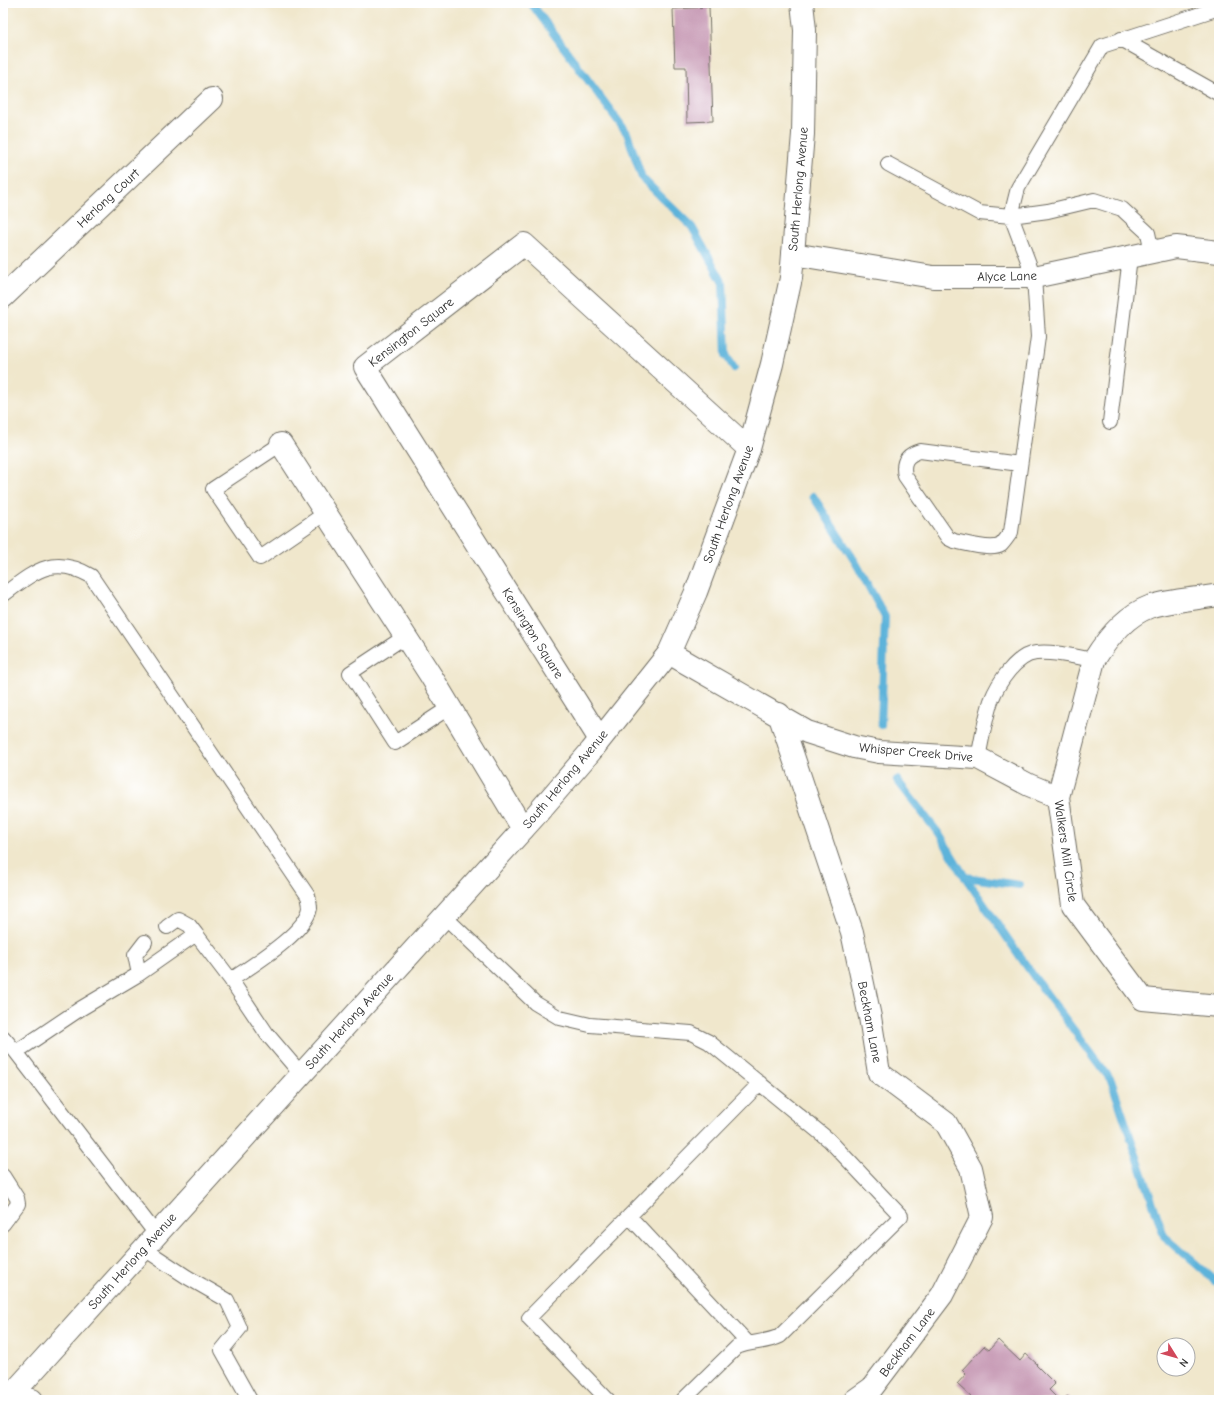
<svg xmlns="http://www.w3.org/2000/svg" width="1222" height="1403" font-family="'Comic Neue',sans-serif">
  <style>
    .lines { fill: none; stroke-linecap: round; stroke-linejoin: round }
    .stream { stroke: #5db3da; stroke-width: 8 }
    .building { fill: #c89bb6 }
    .lane-casing { stroke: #706d63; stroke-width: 16 }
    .street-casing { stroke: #706d63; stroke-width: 24 }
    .secondary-casing { stroke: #706d63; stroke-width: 24 }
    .lane { stroke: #fff; stroke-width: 14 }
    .street { stroke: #fff; stroke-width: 22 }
    .secondary { stroke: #fff; stroke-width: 22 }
    .labels { text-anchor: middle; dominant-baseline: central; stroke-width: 3; stroke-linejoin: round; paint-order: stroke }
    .street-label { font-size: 13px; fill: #2b2b2b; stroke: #fff }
  </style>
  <rect width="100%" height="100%" fill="#fff"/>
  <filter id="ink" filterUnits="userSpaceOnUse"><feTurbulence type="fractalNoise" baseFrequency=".025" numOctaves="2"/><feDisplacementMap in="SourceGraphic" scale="8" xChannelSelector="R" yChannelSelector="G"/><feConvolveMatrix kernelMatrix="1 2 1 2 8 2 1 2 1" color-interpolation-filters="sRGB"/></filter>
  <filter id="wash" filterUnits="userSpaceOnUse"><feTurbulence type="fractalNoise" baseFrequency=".012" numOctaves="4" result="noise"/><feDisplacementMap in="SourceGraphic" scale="16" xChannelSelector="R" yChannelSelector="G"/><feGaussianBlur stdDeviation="0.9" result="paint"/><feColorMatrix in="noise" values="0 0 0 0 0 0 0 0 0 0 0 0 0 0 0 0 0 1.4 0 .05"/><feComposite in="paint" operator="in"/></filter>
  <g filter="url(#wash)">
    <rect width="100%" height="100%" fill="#f0e7cc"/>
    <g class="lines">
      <path class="stream" d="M531 3 627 133 642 178 692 227 723 283 726 355 734 368
        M813 496 856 563 885 617 881 725
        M897 780 939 834 965 877 1037 981 1111 1080 1164 1236 1219 1284
        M965 877 1019 885"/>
    </g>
    <g id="blocks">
      <path class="building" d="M709 7 713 121 687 122 686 67H675L673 9Z
        M998 1340 1020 1361 1026 1354 1037 1364 1036 1365 1055 1384 1049 1390 1059 1400H974L957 1384 966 1374 962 1370 984 1346 989 1350Z
        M1067 1396 1072 1400H1064Z"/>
    </g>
  </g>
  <g filter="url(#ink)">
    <use href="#blocks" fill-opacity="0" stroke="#706d63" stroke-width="1"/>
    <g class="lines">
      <defs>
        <path id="lane" d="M1121 39 1219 94
          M888 164 979 213 1011 216 1048 211 1094 200 1122 209 1148 233 1152 252
          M1110 422 1130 257
          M281 444 213 489 260 558 327 512
          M1020 464 920 451C906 455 902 463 905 476L948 538 954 541C964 543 992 551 1001 545 1005 541 1008 536 1011 532L1038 337 1034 277 1011 216 1018 188 1102 46 1219 8
          M3 595C34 572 53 554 91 576L308 896C309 900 310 905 310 908 306 933 251 966 231 980
          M406 636 350 673 395 743 450 707
          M978 758C982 739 985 719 991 701 998 683 1016 655 1036 653 1055 651 1075 657 1094 660
          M444 916 535 1003 560 1018 590 1025 691 1033 709 1042 829 1140 901 1216 780 1336C766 1343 751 1341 737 1347L683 1400
          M167 927 178 919 189 925 196 934
          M139 974 135 955 145 942
          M3 1037 16 1052 156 1234
          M16 1052 80 1009 139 974 196 934 231 980 267 1034 301 1074
          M3 1176 17 1198 18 1204 3 1224
          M629 1216 747 1342
          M143 1248 187 1277 227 1300 240 1328 222 1350 250 1400
          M608 1400 529 1318 760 1083"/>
        <path id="street" d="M793 254 933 277H1034L1176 247 1219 252
          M3 297 212 99
          M281 444 431 676 523 829
          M1219 595C1197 599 1169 600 1149 607 1125 616 1107 639 1094 660L1058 797 1073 905 1143 999 1219 1006
          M669 653 807 732 854 747 879 752 978 758 1029 785 1058 797
          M779 714 852 932 870 1017 879 1073 946 1123 971 1168 982 1217 942 1295 872 1388 855 1400
          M599 738 365 367 524 244 749 449"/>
        <path id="secondary" d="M11 1396 32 1400
          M7 1400 535 816 591 751 669 653 696 592 749 449 772 364 791 278 803 134 805 30 802 3"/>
      </defs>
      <use href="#lane" class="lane-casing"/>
      <use href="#street" class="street-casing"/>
      <use href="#secondary" class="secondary-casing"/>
      <use href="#lane" class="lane"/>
      <use href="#street" class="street"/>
      <use href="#secondary" class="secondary"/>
    </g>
  </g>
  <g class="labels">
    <g class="street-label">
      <text transform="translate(798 189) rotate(-85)">South Herlong Avenue</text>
      <text transform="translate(108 198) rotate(-43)">Herlong Court</text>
      <text transform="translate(1007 276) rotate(-1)">Alyce Lane</text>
      <text transform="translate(411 332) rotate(-38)">Kensington Square</text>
      <text transform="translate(728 504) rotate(-70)">South Herlong Avenue</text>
      <text transform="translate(533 633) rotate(58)">Kensington Square</text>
      <text transform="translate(916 752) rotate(5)">Whisper Creek Drive</text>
      <text transform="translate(565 779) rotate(-50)">South Herlong Avenue</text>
      <text transform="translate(1066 851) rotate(82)">Walkers Mill Circle</text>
      <text transform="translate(349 1021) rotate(-48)">South Herlong Avenue</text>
      <text transform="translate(870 1022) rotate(79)">Beckham Lane</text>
      <text transform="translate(132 1261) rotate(-48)">South Herlong Avenue</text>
      <text transform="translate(907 1342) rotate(-53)">Beckham Lane</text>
    </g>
  </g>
  <rect width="1222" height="1403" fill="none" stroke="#fff" stroke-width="16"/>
  <g transform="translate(1176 1357) rotate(127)"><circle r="19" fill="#ffffff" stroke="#aaaaaa"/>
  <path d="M0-3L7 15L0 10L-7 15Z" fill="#d1495b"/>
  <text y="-6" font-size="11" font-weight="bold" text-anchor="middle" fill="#2b2b2b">N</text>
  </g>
</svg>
